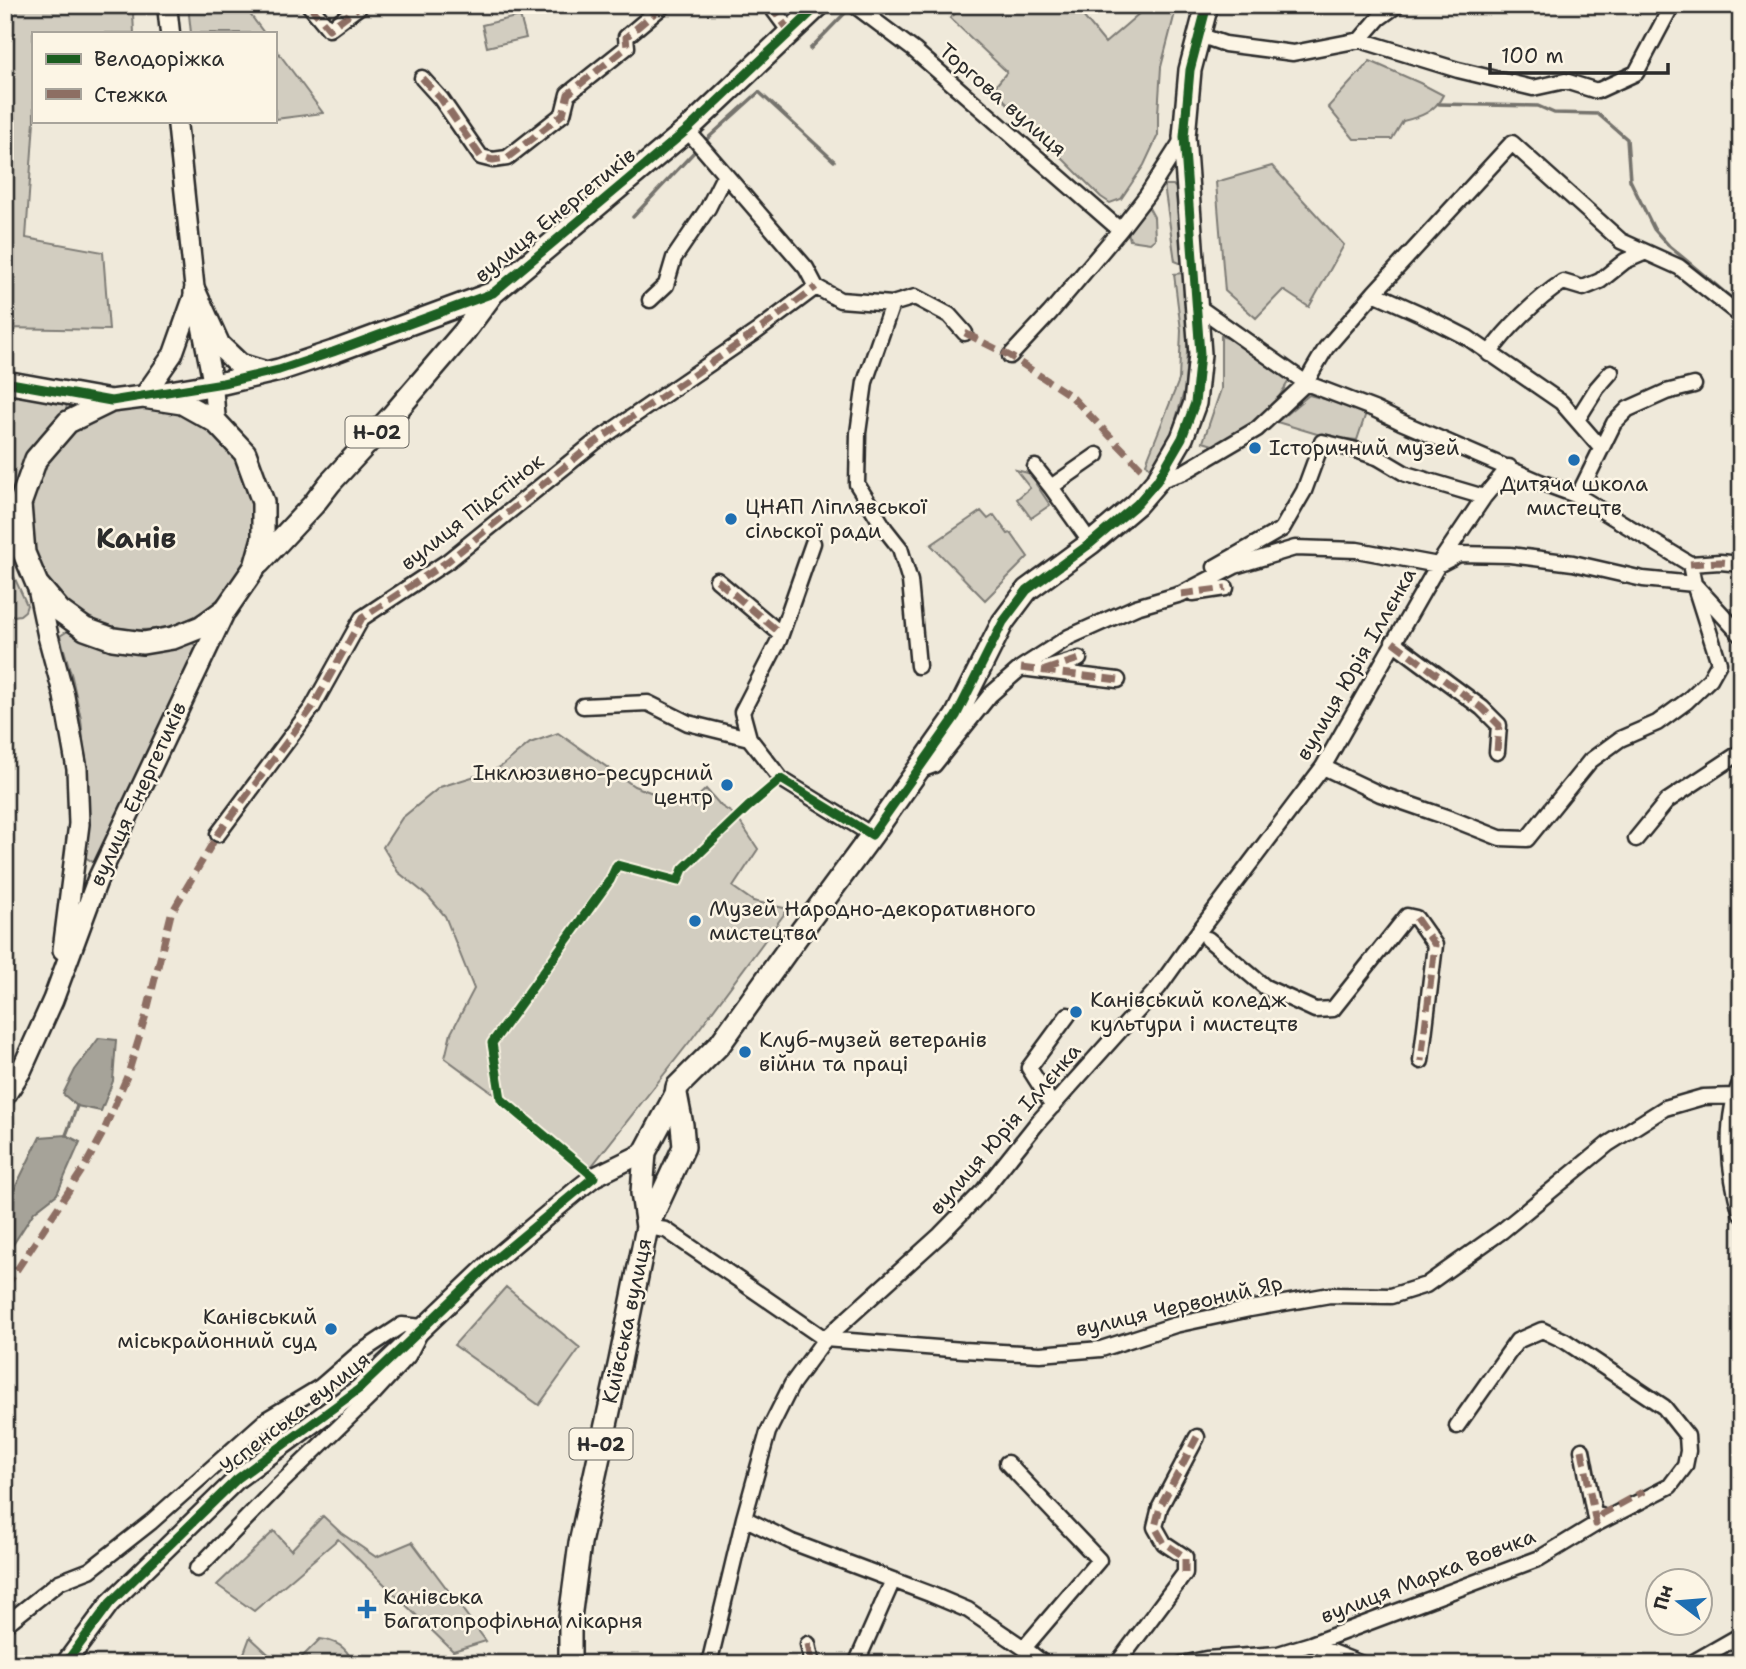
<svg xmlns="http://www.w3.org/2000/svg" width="1746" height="1669" font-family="'Shantell Sans',sans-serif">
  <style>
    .green { fill: #d2cdc0; stroke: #7e7c76; stroke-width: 2 }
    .water { fill: #a6a399; stroke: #75736d; stroke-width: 2 }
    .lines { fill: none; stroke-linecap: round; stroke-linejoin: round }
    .stream { stroke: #75736d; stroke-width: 3.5 }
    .minor-casing { stroke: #2b2b2b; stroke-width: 19 }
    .tertiary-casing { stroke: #2b2b2b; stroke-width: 23 }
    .secondary-casing { stroke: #2b2b2b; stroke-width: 24 }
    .primary-casing { stroke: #2b2b2b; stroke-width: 26 }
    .minor { stroke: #fcf5e5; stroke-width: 14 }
    .tertiary { stroke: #fcf5e5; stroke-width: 18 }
    .secondary { stroke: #fcf5e5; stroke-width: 19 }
    .primary { stroke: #fcf5e5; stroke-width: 21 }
    .quiet { stroke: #8d6e63; stroke-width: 7; stroke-dasharray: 14 7; stroke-linecap: butt }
    .cycleway-casing { stroke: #fcf5e5; stroke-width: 13 }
    .cycleway { stroke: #1b5e20; stroke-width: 9 }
    .poi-dot { fill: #1f6fb2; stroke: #fcf5e5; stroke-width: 2.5 }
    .labels { text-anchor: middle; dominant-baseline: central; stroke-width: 5; stroke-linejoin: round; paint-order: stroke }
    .shield { fill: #fcf5e5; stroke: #6a6863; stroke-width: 2 }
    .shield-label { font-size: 19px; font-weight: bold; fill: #2b2b2b }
    .street-label { font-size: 21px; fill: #2b2b2b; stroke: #fcf5e5 }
    .poi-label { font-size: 21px; fill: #2b2b2b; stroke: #fcf5e5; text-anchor: start }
    .district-label { font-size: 28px; font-weight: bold; fill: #2b2b2b; stroke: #fcf5e5 }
  </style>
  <rect width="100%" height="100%" fill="#efe9da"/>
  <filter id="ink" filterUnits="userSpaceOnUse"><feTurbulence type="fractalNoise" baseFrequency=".0143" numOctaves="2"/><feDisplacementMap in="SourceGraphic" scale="14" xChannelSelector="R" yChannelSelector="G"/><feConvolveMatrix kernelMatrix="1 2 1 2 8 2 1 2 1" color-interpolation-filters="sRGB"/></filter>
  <g filter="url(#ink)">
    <path class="green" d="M5 5H145V8L133 14 134 33H33L34 121 26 238 103 252 109 330 5 328Z
      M188 5H243L264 33H191Z
      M966 5H1074L1105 43 1149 5H1177L1161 67 1158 114V135L1144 165 1121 199 1110 203 1101 197 993 89 1007 72 950 18Z
      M520 16 526 38 487 47 482 25Z
      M275 48 323 113 275 119Z
      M1370 61 1420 83 1443 95C1435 112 1420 117 1403 121L1392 139H1354L1328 107Z
      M1272 166 1344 245 1309 307 1283 290 1256 318 1225 291 1216 182Z
      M1164 185H1173L1176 188 1182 264 1175 261Z
      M1142 206H1148L1154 217 1155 239 1150 243 1130 240 1127 228Z
      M1183 273 1188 335 1185 388 1171 436 1151 470 1146 463 1179 380 1181 330 1174 274Z
      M1221 336 1243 343 1290 379 1277 400 1253 423 1216 446 1203 442 1221 389Z
      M5 390 66 402 67 414C57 422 44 430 37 441 23 461 23 489 6 508Z
      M1309 395 1367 410 1357 440 1327 437 1277 422Z
      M29 518a112 112 0 1 1 224 0a112 112 0 1 1-224 0Z
      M1016 470 1032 474 1037 481 1036 484 1050 505 1031 518 1017 499 1030 488Z
      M981 511 988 519 994 515 1008 534 1011 533 1028 557 985 600 931 545Z
      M5 557 27 605 25 611 20 615 14 616 7 613 5 609Z
      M71 629 189 641 198 647 126 795 117 819 99 859 93 862 85 857 86 782 84 750 81 719 72 677 60 636Z
      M558 733 634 786 688 806 706 789 721 806 732 813 740 822 758 849 733 887 753 901 788 909 691 1040 587 1172 509 1105 445 1058 451 1033 474 989 445 916 428 896 398 872 383 847 402 818 440 787 475 776 481 778 503 765 530 743Z
      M506 1287 580 1348 539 1405 454 1345Z
      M323 1516 341 1533 376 1557 412 1542 486 1641 453 1651 338 1539 254 1611 217 1585 274 1531 291 1550Z
      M250 1637 279 1664H259L255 1660 252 1664H240Z
      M320 1639C335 1641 346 1646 352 1661L351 1664H305L300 1659Z"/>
    <path class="water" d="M99 1038 116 1040 113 1081 101 1111 77 1106 63 1094 75 1070Z
      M66 1135 80 1142 57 1194 34 1212 5 1257V1208L40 1137Z"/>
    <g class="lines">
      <path class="stream" d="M810 49 847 11
        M1439 104 1538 106 1554 113 1598 114 1627 139 1630 180 1654 229 1669 246 1741 306
        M707 139 759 92 834 161
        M633 217 696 150
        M66 1135 77 1106"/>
      <defs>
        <path id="minor" d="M309 5 329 29 360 6
          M770 5 790 32
          M854 5 914 50 1120 230
          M1199 35 1225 44 1293 53 1360 40 1458 70 1533 88 1565 81 1597 91 1636 73 1672 5
          M1360 40 1379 18 1397 5
          M422 78 441 99 481 157 493 160 507 158 563 114 568 94 627 47 626 37 664 5
          M687 130 806 268 816 287
          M816 287 840 300 892 304
          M1374 293 1421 314 1468 338 1561 402 1601 448
          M650 300 666 285 674 258 708 208 725 174
          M1197 306 1306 383 1374 409 1401 422 1540 482 1578 496 1690 564 1694 584 1741 635
          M1489 354C1506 329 1538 298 1563 282L1583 288 1600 281 1625 261 1646 252
          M1010 356 1050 313 1120 230 1147 195 1184 137
          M1577 420 1597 388 1611 372
          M1035 467 1051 487
          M1157 481 1184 472 1257 429 1306 383 1313 370 1326 348 1374 293 1512 143 1621 241 1679 267 1741 316
          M1578 496 1614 423 1628 409 1666 392 1694 385
          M813 543 779 640 742 712 749 738 781 779 872 835
          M1091 543 1051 487 1097 455
          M1690 564 1720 562 1741 564
          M1215 567 1282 529 1304 491 1322 442 1356 450 1379 458 1406 474 1484 497
          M717 580 781 634
          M1193 593 1226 588
          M1393 642 1482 708 1499 725 1497 752
          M918 666 910 581 900 548 885 529 857 484 858 433 865 382 892 304 915 297 949 315 965 333
          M1021 668 1118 680
          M1046 669 1079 659
          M583 706 648 703 688 723 749 738
          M918 771 934 765 990 695 1021 668 1069 637 1136 607 1181 594 1235 566 1295 548 1357 550 1438 565 1459 554 1510 555 1573 563 1643 579 1694 584 1719 663 1710 679 1687 701 1657 723 1620 739 1590 761 1527 839 1500 838 1452 819 1380 794 1323 767
          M218 834 312 708 362 618 448 561 594 443 756 332 816 287
          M1636 839 1667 801 1741 752
          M1208 939 1265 987 1315 1010 1333 1009 1407 916 1416 918 1435 945 1421 1061
          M1741 1081C1723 1121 1729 1174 1741 1214
          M1053 1106 1029 1068 1068 1015
          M647 1227 666 1230 825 1339 963 1350 1040 1354 1101 1349 1175 1325 1250 1309 1330 1295 1391 1296 1426 1285 1502 1231 1608 1144 1665 1108 1703 1097 1734 1096
          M1582 1450 1596 1524 1601 1516
          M1007 1463 1099 1560 1024 1648
          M744 1518 792 1542 930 1594 968 1610 1024 1648 1044 1664
          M5 1625 59 1582 90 1570 151 1522 267 1419 320 1387 358 1354 402 1325 423 1327 408 1356 373 1394 278 1486 197 1569
          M808 1644 812 1664
          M1311 1644 1362 1664
          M1278 1654 1298 1664
          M709 1664 744 1518 768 1432 792 1384 825 1339 940 1235 983 1191 1038 1122 1159 987 1199 931 1323 767 1438 565 1484 497 1509 467
          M856 1664 893 1580
          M1117 1664 1185 1573V1557L1164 1543 1155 1527 1160 1507 1197 1437
          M1182 1664 1206 1659 1278 1654 1311 1644 1540 1558 1596 1524 1670 1486 1685 1466 1688 1451 1687 1436 1664 1407 1565 1341 1542 1330 1517 1341 1457 1426
          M1690 1664 1741 1635"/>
        <path id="tertiary" d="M167 5 170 33
          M177 121 195 292 213 384 216 422
          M143 397 173 354 195 292
          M65 1664 110 1603 237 1479 359 1389 493 1261 581 1187 594 1177 645 1152"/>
        <path id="secondary" d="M37 584 48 636 64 696 77 769 79 824 63 950
          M5 1096 21 1071 53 1000 97 881 226 609"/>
        <path id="primary" d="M195 292 219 345 240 365 263 372
          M5 382 111 401 143 397 182 403 216 422 245 453 263 502V538L255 567 226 609 201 627 173 638 143 643 113 639 85 629 60 611 37 584 24 553 20 504 36 459 68 422 111 401
          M158 394 223 383 279 370 333 352 493 293
          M259 563 313 505 330 483 392 416 464 332 493 293 687 130 819 5
          M647 1227 642 1193 645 1152 676 1094 677 1087 720 1044 796 938 872 835 956 716 1003 622 1027 590 1091 543 1137 504 1157 481 1182 438 1195 403 1200 354 1184 137 1190 70 1207 5
          M570 1664V1618L580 1543 620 1361 647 1227 684 1147 682 1125 676 1094"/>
      </defs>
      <use href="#minor" class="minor-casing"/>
      <use href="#tertiary" class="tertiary-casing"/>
      <use href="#secondary" class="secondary-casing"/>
      <use href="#primary" class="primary-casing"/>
      <use href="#minor" class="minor"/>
      <use href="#tertiary" class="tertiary"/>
      <use href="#secondary" class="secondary"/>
      <use href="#primary" class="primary"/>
      <path class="quiet" d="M309 5 329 29 360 6
        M770 5 790 32
        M422 78 441 99 481 157 493 160 507 158 563 114 568 94 627 47 626 37 664 5
        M965 333 1010 356 1071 396 1141 468
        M1690 564 1720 562 1741 564
        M717 580 781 634
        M1181 594 1226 588
        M1393 642 1482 708 1499 725 1497 752
        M1021 668 1118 680
        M1045 670 1079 659
        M1416 918 1435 945 1421 1061
        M5 1288 85 1166 102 1135 128 1074 146 1015 171 914 218 834 312 708 362 618 448 561 594 443 756 332 816 287
        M1582 1450 1596 1524 1602 1514 1644 1491
        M1185 1573V1557L1164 1543 1155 1527 1160 1507 1197 1437
        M808 1644 812 1664"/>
      <defs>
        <path id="cycleway" d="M5 382 111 401 223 383 279 370 333 352 493 293 687 130 819 5
          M65 1664 110 1603 237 1479 359 1389 493 1261 594 1177 501 1099 492 1043 610 880 617 865 678 881 683 869 748 807 781 779 872 835 956 716 1003 622 1027 590 1091 543 1137 504 1157 481 1182 438 1195 403 1200 354 1184 137 1190 70 1207 5"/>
      </defs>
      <use href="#cycleway" class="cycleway-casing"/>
      <use href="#cycleway" class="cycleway"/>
    </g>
  </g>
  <g class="poi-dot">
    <circle cx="1255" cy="448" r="7"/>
    <circle cx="1574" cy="460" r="7"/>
    <circle cx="731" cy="519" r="7"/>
    <circle cx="727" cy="785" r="7"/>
    <circle cx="695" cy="921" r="7"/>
    <circle cx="1076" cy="1012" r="7"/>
    <circle cx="745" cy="1052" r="7"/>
    <circle cx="331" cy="1329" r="7"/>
    <path d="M363.5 1598.5h7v7h7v7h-7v7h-7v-7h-7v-7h7z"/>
  </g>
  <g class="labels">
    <g class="shield">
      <rect x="345.5" y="416.5" width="63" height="31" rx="5"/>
      <rect x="569.5" y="1428.5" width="63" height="31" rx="5"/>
    </g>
    <g class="shield-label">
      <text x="377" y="432">Н-02</text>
      <text x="601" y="1444">Н-02</text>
    </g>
    <g class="street-label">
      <text transform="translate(1003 100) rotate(41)">Торгова вулиця</text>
      <text transform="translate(555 215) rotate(-39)">вулиця Енергетиків</text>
      <text transform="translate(472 512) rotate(-38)">вулиця Підстінок</text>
      <text transform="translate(1356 664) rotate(-60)">вулиця Юрія Іллєнка</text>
      <text transform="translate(138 794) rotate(-65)">вулиця Енергетиків</text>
      <text transform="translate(1005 1129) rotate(-49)">вулиця Юрія Іллєнка</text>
      <text transform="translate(1179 1306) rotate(-13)">вулиця Червоний Яр</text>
      <text transform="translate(627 1321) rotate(-78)">Київська вулиця</text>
      <text transform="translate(295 1413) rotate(-38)">Успенська вулиця</text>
      <text transform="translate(1428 1576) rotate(-21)">вулиця Марка Вовчка</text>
    </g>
    <g class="poi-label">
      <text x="1269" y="448">Історичний музей</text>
      <text x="1574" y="484" text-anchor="middle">Дитяча школа<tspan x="1574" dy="24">мистецтв</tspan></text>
      <text x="745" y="507">ЦНАП Ліплявської<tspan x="745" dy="24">сільскої ради</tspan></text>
      <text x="713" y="773" text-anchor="end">Інклюзивно-ресурсний<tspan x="713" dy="24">центр</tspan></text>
      <text x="709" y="909">Музей Народно-декоративного<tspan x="709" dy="24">мистецтва</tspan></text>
      <text x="1090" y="1000">Канівський коледж<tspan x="1090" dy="24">культури і мистецтв</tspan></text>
      <text x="759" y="1040">Клуб-музей ветеранів<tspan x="759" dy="24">війни та праці</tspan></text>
      <text x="317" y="1317" text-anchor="end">Канівський<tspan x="317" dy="24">міськрайонний суд</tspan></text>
      <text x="383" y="1597">Канівська<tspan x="383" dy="24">Багатопрофільна лікарня</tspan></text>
    </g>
    <g class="district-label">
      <text x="136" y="538">Канів</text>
    </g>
  </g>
  <rect width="1746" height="1669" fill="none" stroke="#fcf5e5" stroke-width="28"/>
  <rect x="14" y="14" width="1718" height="1641" fill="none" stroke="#2b2b2b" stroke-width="2.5" filter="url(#ink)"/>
  <rect x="32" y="32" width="245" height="91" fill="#fcf5e5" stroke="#a8a49b" stroke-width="2"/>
  <rect x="46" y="54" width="35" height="10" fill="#1b5e20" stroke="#a8a49b" stroke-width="2"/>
  <text x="94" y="66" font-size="21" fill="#2b2b2b">Велодоріжка</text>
  <rect x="46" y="89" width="35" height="10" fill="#8d6e63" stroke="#a8a49b" stroke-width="2"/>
  <text x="94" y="102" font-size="21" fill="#2b2b2b">Стежка</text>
  <g transform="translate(1679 1602) rotate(286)"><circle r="33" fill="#fcf5e5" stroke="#a8a49b" stroke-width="2"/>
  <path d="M0-5L12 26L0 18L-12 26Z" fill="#1f6fb2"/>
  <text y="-10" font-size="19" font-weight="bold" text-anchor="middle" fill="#2b2b2b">Пн</text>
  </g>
  <path d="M1490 63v10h178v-10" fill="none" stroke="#2b2b2b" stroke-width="3.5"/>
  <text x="1501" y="63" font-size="21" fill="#2b2b2b" stroke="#fcf5e5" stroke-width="5" paint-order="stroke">100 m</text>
</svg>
